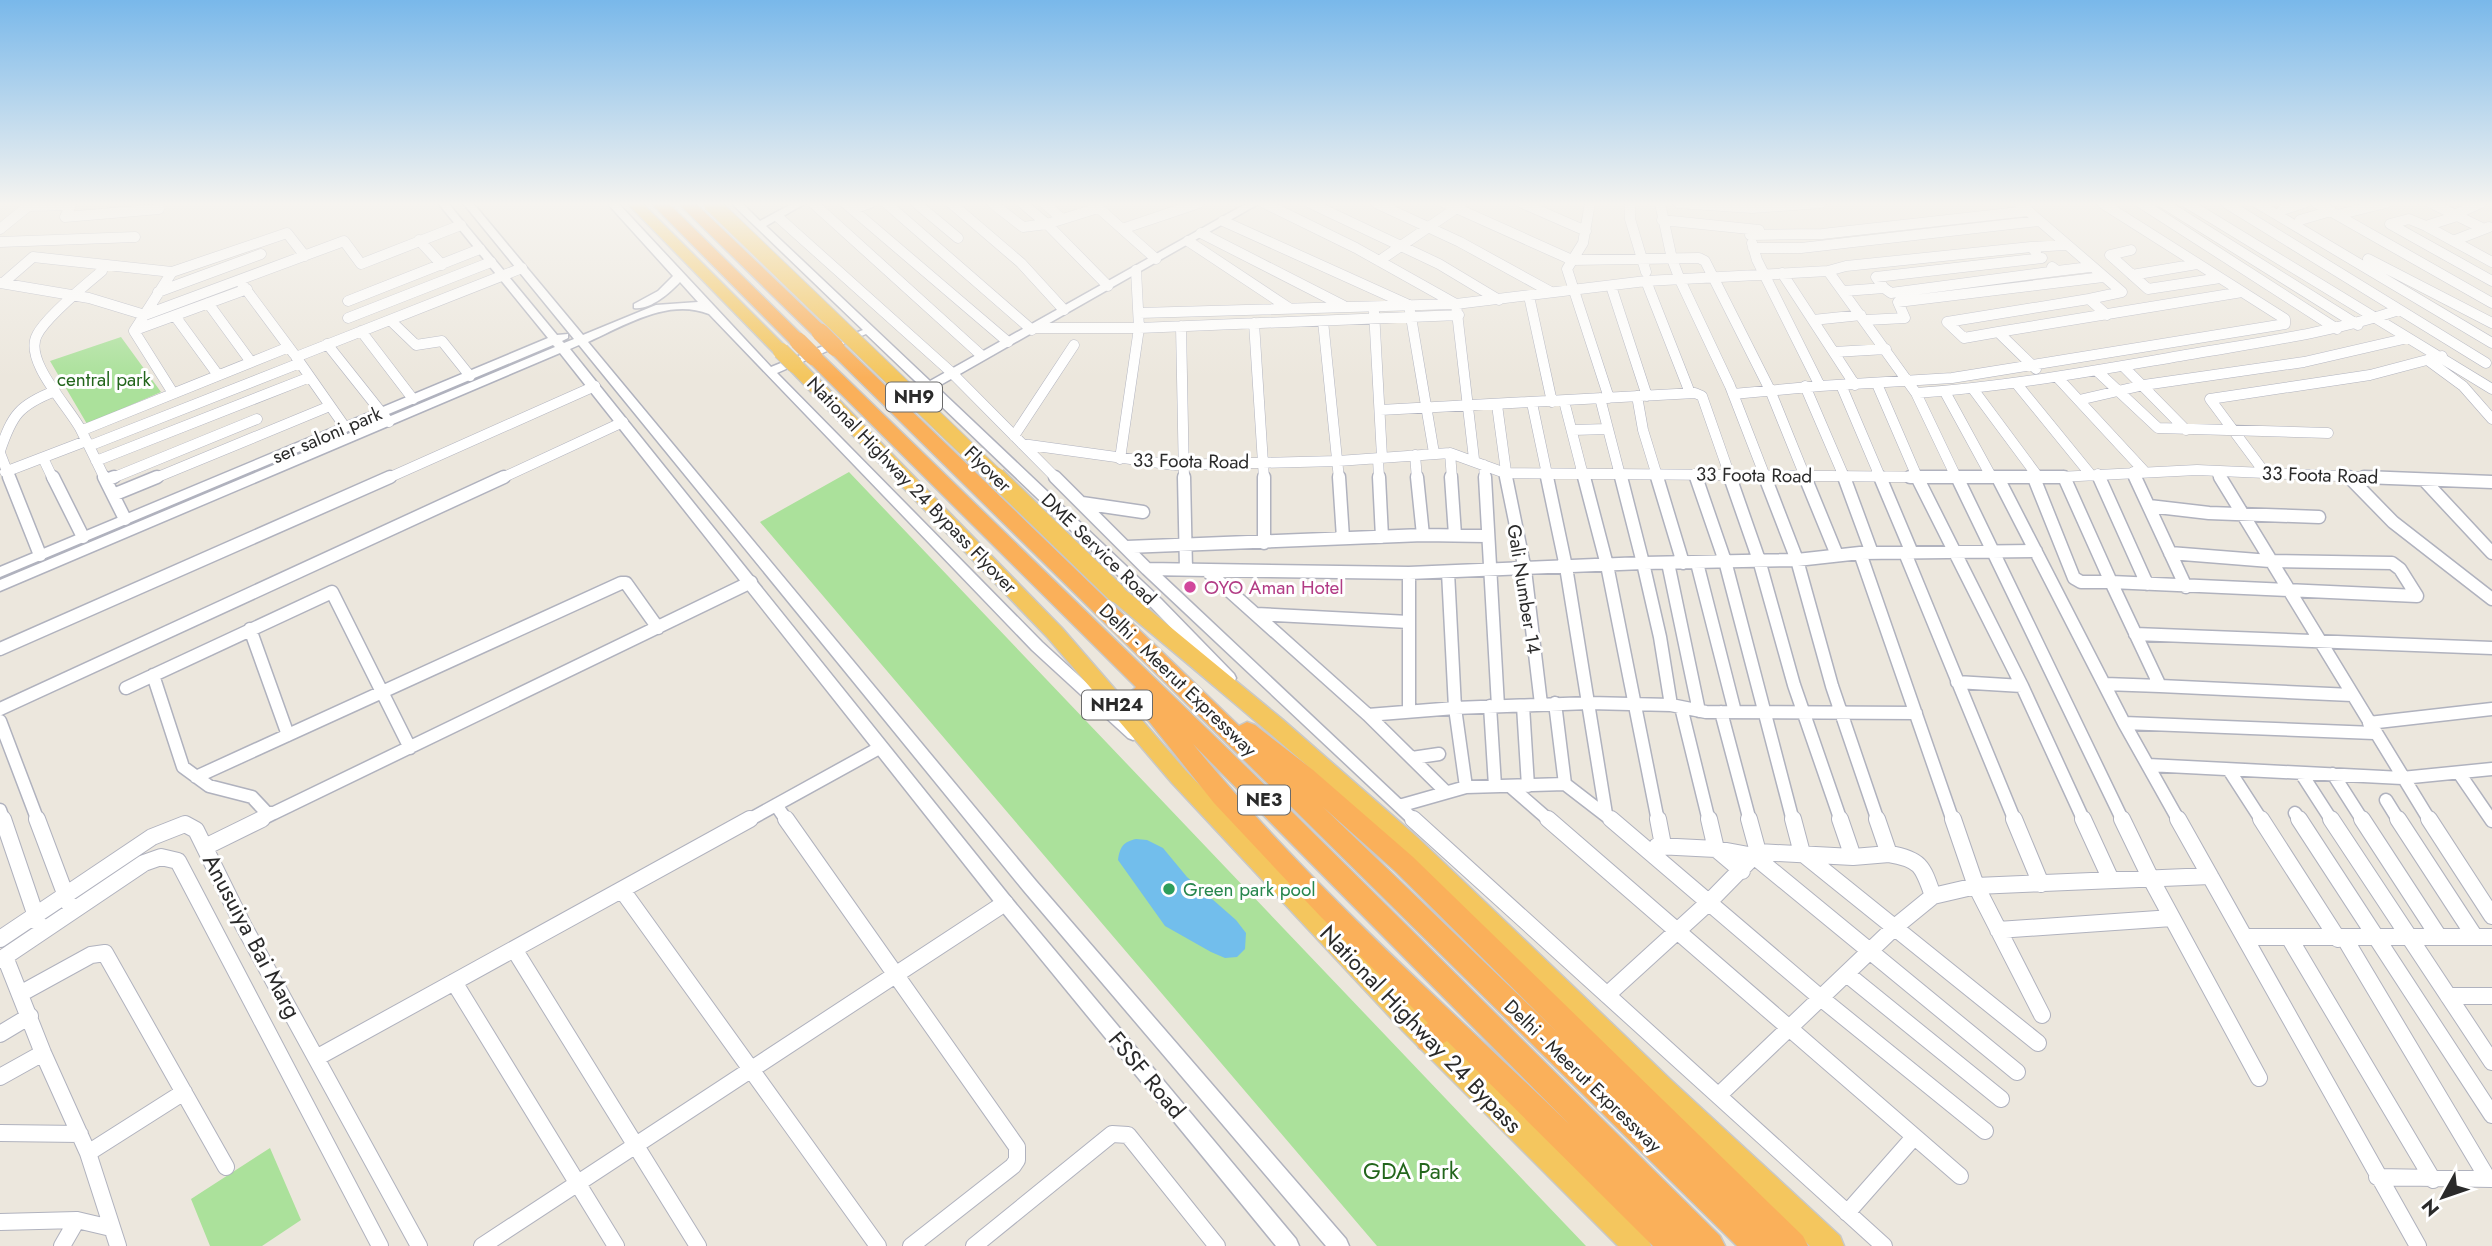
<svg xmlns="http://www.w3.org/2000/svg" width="2492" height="1246" font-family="Jost,sans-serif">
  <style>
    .green { fill: #abe19b }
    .water { fill: #72beec }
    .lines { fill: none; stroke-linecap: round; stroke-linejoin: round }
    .minor-far2-casing { stroke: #b0b2be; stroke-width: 11 }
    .minor-far1-casing { stroke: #b0b2be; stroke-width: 15 }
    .minor-casing { stroke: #b0b2be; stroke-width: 18 }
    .tertiary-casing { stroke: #b0b2be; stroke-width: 3 }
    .trunk-casing { stroke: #c8c8c8; stroke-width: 3 }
    .motorway-casing { stroke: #c8c8c8; stroke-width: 3 }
    .minor-far2 { stroke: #fff; stroke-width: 10 }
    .minor-far1 { stroke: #fff; stroke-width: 12 }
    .minor { stroke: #fff; stroke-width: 16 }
    .tertiary { fill: #fff; fill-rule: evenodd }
    .trunk { fill: #f4c65e; fill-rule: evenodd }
    .motorway { fill: #fab05a; fill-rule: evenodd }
    .trunk-bridge-far1-casing { stroke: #c8c8c8; stroke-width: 18; stroke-linecap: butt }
    .trunk-bridge-casing { stroke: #c8c8c8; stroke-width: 22; stroke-linecap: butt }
    .motorway-bridge-casing { stroke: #c8c8c8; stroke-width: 18; stroke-linecap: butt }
    .trunk-bridge-far1 { stroke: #f4c65e; stroke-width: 16 }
    .trunk-bridge { stroke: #f4c65e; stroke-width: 19 }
    .motorway-bridge { stroke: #fab05a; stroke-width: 17 }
    .hotel-dot { fill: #d1479c; stroke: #fff; stroke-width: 2.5 }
    .leisure-dot { fill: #2e9e5b; stroke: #fff; stroke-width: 2.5 }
    .labels { text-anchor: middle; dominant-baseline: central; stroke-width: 6; stroke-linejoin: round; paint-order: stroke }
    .shield { fill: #fff; stroke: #6a6a6a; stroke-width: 2 }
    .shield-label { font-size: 18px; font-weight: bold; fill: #2a2a2a }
    .park-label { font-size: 19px; fill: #23661c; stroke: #fff }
    .street-label { font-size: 19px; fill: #2a2a2a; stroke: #fff }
    .hotel-label { font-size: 19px; fill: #b23c85; stroke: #fff; text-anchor: start }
    .leisure-label { font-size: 19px; fill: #27864d; stroke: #fff; text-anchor: start }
    .near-street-label { font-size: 23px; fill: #2a2a2a; stroke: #fff }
    .near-park-label { font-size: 23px; fill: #23661c; stroke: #fff }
  </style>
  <rect width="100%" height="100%" fill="#ece7dd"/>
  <path class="green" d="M121 337 161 392 87 424 50 361Z
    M849 472 1586 1246H1377L760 522Z
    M270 1148 301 1220 262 1246H210L191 1199Z"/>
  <path class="water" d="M1136 839 1147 840 1163 848 1187 877 1236 920 1246 933 1245 949 1237 957 1225 958 1211 952 1165 926 1118 860C1120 847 1123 842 1136 839Z"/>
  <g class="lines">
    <defs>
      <path id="minor-far2" d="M813 203 981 355
        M845 203 1008 342
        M886 203 1032 330
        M916 203 958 238
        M951 203 1021 263 1064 310
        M992 203 1023 227 1047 224 1098 208
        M1022 203 1047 224 1108 286
        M1044 203 1062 219
        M1093 203 1156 259
        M1264 203 1356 248 1456 304 1474 459
        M1310 203 1439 264 1499 300
        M1376 203 1460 242 1551 292
        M1445 203 1572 260 1699 258 1705 261 1770 390 1806 479
        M1522 203 1586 231
        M1590 203 1583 243 1567 269 1609 398
        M1630 203V219L1646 272
        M1660 203 1672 259 1680 280 1730 386 1766 479
        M1678 203 1752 208 1821 203
        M2019 203 2122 292 2089 299 2107 315
        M2141 203 2337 329
        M2163 203 2358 325
        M2187 203 2492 389
        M2226 203 2486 363
        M2257 203 2492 343
        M2316 203 2492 303
        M2431 203 2484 229
        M28 206 71 205 65 217 159 209
        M853 209 870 203
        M2282 210 2304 203
        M2337 215 2386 203
        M2454 215 2481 203
        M2457 216 2426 226 2492 262
        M778 217 951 372 1057 479
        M1662 220 1759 230
        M2300 220 2331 211
        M1223 221 1409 305 1434 453
        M2426 226 2409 219 2390 224 2492 281
        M0 229 32 203
        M1122 229 1199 203
        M1201 233 1344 306
        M1750 235 1822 234 2028 211
        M419 240 442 265
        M1188 241 1289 308
        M2453 241 2489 227
        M0 242 135 237
        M1753 248H1801L2039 221
        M2131 250 2110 255 2148 289 2220 278
        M2036 252 2031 247 2065 245
        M2368 259 2492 323
        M1379 261 1461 205
        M2052 267 2057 271 2090 267
        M102 271C85 285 46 317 37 335 23 361 70 408 81 430 89 446 97 462 105 479
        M1828 271 1916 393 1957 479
        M172 272 134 331 173 393
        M1782 273 1855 385
        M2132 275 2197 264
        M1646 281 1828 271 1846 266 2031 247
        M0 283 89 298 145 315 344 241 361 264 461 225
        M3 283 33 257 172 272 287 233 305 256
        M242 284 294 354
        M1611 286 1647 396
        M1884 288 1876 277 2042 258
        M1844 291 1884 288 1891 293 2057 271
        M158 292 261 254
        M1529 296 1552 402
        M348 301 480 249
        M208 303 251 362
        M1374 311 1382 457
        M1139 313 1456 304 1646 281 1690 393
        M175 316 218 375
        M348 318 491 262
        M390 320 416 345 442 341 470 376
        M1813 320 1861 315
        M1866 320 1905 318 1898 302 2103 277
        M1323 321 1339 479
        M1254 323 1264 479
        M1181 326 1184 479
        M1036 328H1139L1459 315
        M135 330 247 289
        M361 331 413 399
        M1998 332 1964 338 1947 322 2089 299
        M327 344 389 422
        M1834 352 1886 349
        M2429 361 2463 386 2492 419
        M2123 366 2186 430
        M2036 369 1998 332 2242 292
        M2097 371 2158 428 2328 433
        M2058 378 2145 472
        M2016 383 2091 475
        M1877 384 1918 479
        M1841 385 1881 479
        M1805 386 1845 479
        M1820 386 1952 378 2285 324V319L2102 203
        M1973 389 2039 478
        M1945 392 1992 478
        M1916 393C2005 387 2092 371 2180 356 2254 343 2327 334 2399 310
        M1733 394 1820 386 1757 260 1752 243
        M1637 396 1643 430 1658 479
        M1600 398 1621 479
        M2079 400 2144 385 2304 362 2408 338
        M1564 401 1584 479
        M1532 403 1548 479
        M1497 405 1507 479
        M1380 410 1695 393 1702 396 1731 479
        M345 427 296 357 522 268
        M83 430 289 347
        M1573 430 1607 429
        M1014 436 1074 345
        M1022 444 1174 465 1338 461 1450 453 1505 473 2039 478 2197 470 2407 479
        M89 446 300 363
        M0 451C12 415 19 405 55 391
        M0 453 10 479
        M1450 453 1452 479
        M1415 455 1417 479
        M43 458 53 479
        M1378 458 1379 479
        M1120 459 1139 328 1136 270
        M96 461 310 377
        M1484 465 1485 479
        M2216 471 2221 479
        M5 472 86 441
        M2133 472 2136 479
        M2265 473 2210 399 2370 375 2442 356
        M1695 474 1697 479
        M2098 474 2100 479
        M2348 476 2350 479
        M110 479 257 419
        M153 479 330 406
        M386 479 595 386
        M500 479 623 422"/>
      <path id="minor-far1" d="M9 477 40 555
        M53 477 83 537
        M104 477 125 519
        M1055 477 1147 569 1415 821
        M1184 477 1186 569
        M1264 477V543
        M1339 477 1343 538
        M1379 477 1382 537
        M1417 477 1423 535
        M1451 477 1455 535
        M1485 477 1498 706
        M1506 477 1525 570 1541 704
        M1547 477 1566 567 1606 814
        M1584 477 1607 565 1658 821
        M1621 477 1643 563 1797 560 1860 553 2036 551
        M1657 477 1683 563
        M1696 477 1725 561 1793 821
        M1730 477 1759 560 1794 685 1841 821
        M1765 477 1797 560 1832 686 1878 821
        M1805 477 1837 555
        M1844 477 1872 553
        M1880 477 1912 553
        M1910 477H2063
        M1917 477 2022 686 2084 821
        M1957 477 2123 821
        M2064 477 2111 582 2417 596 2400 569 2392 563 2270 561 2170 553
        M2099 477 2147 584
        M2135 477 2186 587
        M2220 477 2430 821
        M2349 477 2393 522 2492 599
        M2364 477 2492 482
        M1998 478 2124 723 2179 821
        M2034 478 2074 578 2081 582H2111L2160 686 2105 684
        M106 480 114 477
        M2424 480 2492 553
        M113 495 157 477
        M1082 503 1143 512
        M2149 506 2209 513 2319 517
        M1127 547 1423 535 1486 536
        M1860 553 1953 821
        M1905 553 2015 821
        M1668 563 1699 711
        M1697 563 1735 712
        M1147 569 1409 573 1643 563 1660 637 1671 705
        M1206 570 1368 715 1445 791
        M1448 572 1455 708 1466 787
        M1409 573V710
        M1256 614 1409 622
        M250 629 288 735
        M2135 634 2492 648
        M0 649 390 477
        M153 675 183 767 209 786 252 797 267 813H274L751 582
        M1957 682 2022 686
        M2160 686 2352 695
        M126 688 332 592 410 748
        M1555 703 1565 784
        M1490 706 1495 786
        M1523 706 1528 786
        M1681 707 1709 821
        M0 709 504 477
        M1721 712 1750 821
        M1368 715 1455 708 1589 703 1671 705 1706 712 1916 713
        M0 721 38 821
        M2124 723 2374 733
        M2369 723 2492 709
        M1412 758 1439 754
        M2148 765 2402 778 2492 769
        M2229 770 2262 821
        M2301 773 2332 821
        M2459 773 2492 821
        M2333 774 2363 821
        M196 777 621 583H626L658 628
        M1511 787 1550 821
        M2386 800 2399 821
        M776 805 787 821
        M1399 806 1466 787 1565 784 1613 821
        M0 810 4 821
        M2295 813 2300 821
        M258 821 274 813
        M747 821 881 747"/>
      <path id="minor" d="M3 819 38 922
        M37 819 69 904
        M786 819 1017 1147V1160L1013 1166 911 1246
        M1413 819 1884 1246
        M1548 819 1960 1176
        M1611 819 1822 999 1985 1131
        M1658 819 1663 845
        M1709 819 1716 849 1754 856 2017 1072
        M1749 819 1758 852
        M1793 819 1802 853 2038 1043
        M1840 819 1853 857
        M1953 819 1976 886 2042 1015
        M2014 819 2041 884
        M2083 819 2111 880
        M2122 819 2151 879 2259 1078
        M2178 819 2418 1246
        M2261 819 2338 939
        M2299 819 2492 1115
        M2331 819 2492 1062
        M2362 819 2439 937
        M2398 819 2475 937
        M2429 819 2492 916
        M1657 846 1716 849 1742 871
        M205 847 262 819
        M1758 852 1853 857 1889 854 1877 819
        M1889 854C1921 859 1923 867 1933 896
        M622 890 878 1246
        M1998 930 2172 918
        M2246 937H2492
        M0 939 152 837 185 824 196 830 243 925 419 1246
        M2290 939 2433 1180
        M2345 939 2488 1179
        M514 949 698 1246
        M5 957 43 1053 88 1153 118 1246
        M0 960 144 863 161 857 178 861 380 1246
        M1848 975 2001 1099
        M454 982 616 1246
        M20 994 91 955 105 953 226 1167
        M1607 995 1708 903 1758 852
        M2448 996H2492
        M0 1034 30 1016
        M318 1057 750 819
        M0 1077 43 1053
        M1719 1095 1895 927 1933 896 1976 886 2210 876
        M0 1133 80 1134
        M88 1153 184 1092
        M2377 1177 2492 1179
        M1847 1213 1914 1137
        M0 1222 77 1220 111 1228
        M62 1246 77 1220
        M482 1246 1005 903
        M974 1246 1112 1134 1128 1135 1217 1246"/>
      <path id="tertiary" d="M438 203H448L557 335 568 334V338L562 341 564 343 574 339 463 203H473L583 335 656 305 698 302 680 282C669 294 650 310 634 308V304L658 291 673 276 607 203H618L771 367 863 330 731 203H742L760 221 793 203H806L766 226 930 381 1247 203H1260L937 387 1161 599 1234 674 1236 678 1234 682H1224L1151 607 866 334 777 373 1042 642 1138 730 1141 734 1138 738 1133 740 1128 738 1032 650 709 314C668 298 626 325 588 342L1036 881 1346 1239 1349 1246H1326L1024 891 579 345 570 349 1011 898 1296 1239 1299 1246H1276L999 908 560 353 0 591V580L555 347 553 345 0 577V567L548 338Z"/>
      <path id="trunk" d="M627 203H642L787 348 789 351 787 354H775Z
        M795 360 801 361 1062 628 1186 771 1421 1015 1647 1236 1651 1246H1618L1403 1031 1172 783 1048 638 789 369 787 365Z
        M1116 586 1123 588 1282 719 1417 837 1671 1080 1840 1236 1844 1246H1810C1673 1116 1539 982 1402 851 1308 763 1208 681 1109 598L1107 593 1109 588Z"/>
      <path id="motorway" d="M651 203H668L804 337 807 341 804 345H792Z
        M678 203H695L826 328 829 332 826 336H814Z
        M836 343 842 344 1239 726 1247 722 1255 725 1313 770 1413 857 1803 1236 1808 1246H1737L830 352 827 348 830 344ZM1323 807 1395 871 1558 1033Z
        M814 352 820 353 1275 795 1720 1236 1725 1246H1653L1447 1041 1428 1052 1419 1048 1415 1039 1419 1030 1428 1023 1321 917 1214 803 1132 700 1129 694 1136 687 808 361 805 357 808 353ZM1193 744 1569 1124C1442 1001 1306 882 1193 744Z"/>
    </defs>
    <use href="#minor-far2" class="minor-far2-casing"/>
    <use href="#minor-far1" class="minor-far1-casing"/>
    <use href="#minor" class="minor-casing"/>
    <use href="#tertiary" class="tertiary-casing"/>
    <use href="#trunk" class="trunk-casing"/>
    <use href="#motorway" class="motorway-casing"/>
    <use href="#minor-far2" class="minor-far2"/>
    <use href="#minor-far1" class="minor-far1"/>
    <use href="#minor" class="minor"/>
    <use href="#tertiary" class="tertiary"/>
    <use href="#trunk" class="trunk"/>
    <use href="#motorway" class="motorway"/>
    <defs>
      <path id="trunk-bridge-far1" d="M711 203 998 479
        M781 351 795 365"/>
      <path id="trunk-bridge" d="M996 477 1116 593"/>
      <path id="motorway-bridge" d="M820 332 836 348
        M798 341 814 357"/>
    </defs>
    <use href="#trunk-bridge-far1" class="trunk-bridge-far1-casing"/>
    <use href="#trunk-bridge" class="trunk-bridge-casing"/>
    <use href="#motorway-bridge" class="motorway-bridge-casing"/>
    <use href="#trunk-bridge-far1" class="trunk-bridge-far1"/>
    <use href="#trunk-bridge" class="trunk-bridge"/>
    <use href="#motorway-bridge" class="motorway-bridge"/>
  </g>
  <linearGradient id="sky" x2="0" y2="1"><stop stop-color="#79b8ea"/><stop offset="0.54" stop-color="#f6f4f0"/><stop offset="1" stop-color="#f6f4f0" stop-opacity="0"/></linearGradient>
  <rect width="2492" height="378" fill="url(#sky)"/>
  <circle class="hotel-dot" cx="1190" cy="587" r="7"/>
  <circle class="leisure-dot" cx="1169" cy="889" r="7"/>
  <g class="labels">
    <g class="shield">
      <rect x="886" y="382.5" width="56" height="29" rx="5"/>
      <rect x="1082" y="690.5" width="70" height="29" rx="5"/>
      <rect x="1238" y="785.5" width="52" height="29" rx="5"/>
    </g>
    <g class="shield-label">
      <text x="914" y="397">NH9</text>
      <text x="1117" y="705">NH24</text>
      <text x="1264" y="800">NE3</text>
    </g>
    <g class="park-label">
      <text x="104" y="379">central park</text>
    </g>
    <g class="street-label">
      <text transform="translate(327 435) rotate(-23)">ser saloni park</text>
      <text transform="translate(1191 461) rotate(1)">33 Foota Road</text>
      <text transform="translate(988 469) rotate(44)">Flyover</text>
      <text transform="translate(1754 475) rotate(1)">33 Foota Road</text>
      <text transform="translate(2320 475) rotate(2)">33 Foota Road</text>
      <text transform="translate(912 485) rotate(46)">National Highway 24 Bypass Flyover</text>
      <text transform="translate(1099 549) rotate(44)">DME Service Road</text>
      <text transform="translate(1524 589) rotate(81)">Gali Number 14</text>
      <text transform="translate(1178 680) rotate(44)">Delhi - Meerut Expressway</text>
      <text transform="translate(1583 1076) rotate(44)">Delhi - Meerut Expressway</text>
    </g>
    <g class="hotel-label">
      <text x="1204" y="587">OYO Aman Hotel</text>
    </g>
    <g class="leisure-label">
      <text x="1183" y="889">Green park pool</text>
    </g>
    <g class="near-street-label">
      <text transform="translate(252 936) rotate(62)">Anusuiya Bai Marg</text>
      <text transform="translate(1421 1029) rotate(46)">National Highway 24 Bypass</text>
      <text transform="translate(1147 1075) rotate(50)">FSSF Road</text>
    </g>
    <g class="near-park-label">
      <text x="1411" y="1171">GDA Park</text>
    </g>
  </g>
  <g transform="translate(2443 1197) rotate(230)" stroke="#ffffff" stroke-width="5" paint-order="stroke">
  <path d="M0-5L12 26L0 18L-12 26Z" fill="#2a2a2a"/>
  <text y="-10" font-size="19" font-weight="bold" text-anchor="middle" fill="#2a2a2a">N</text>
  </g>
</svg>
